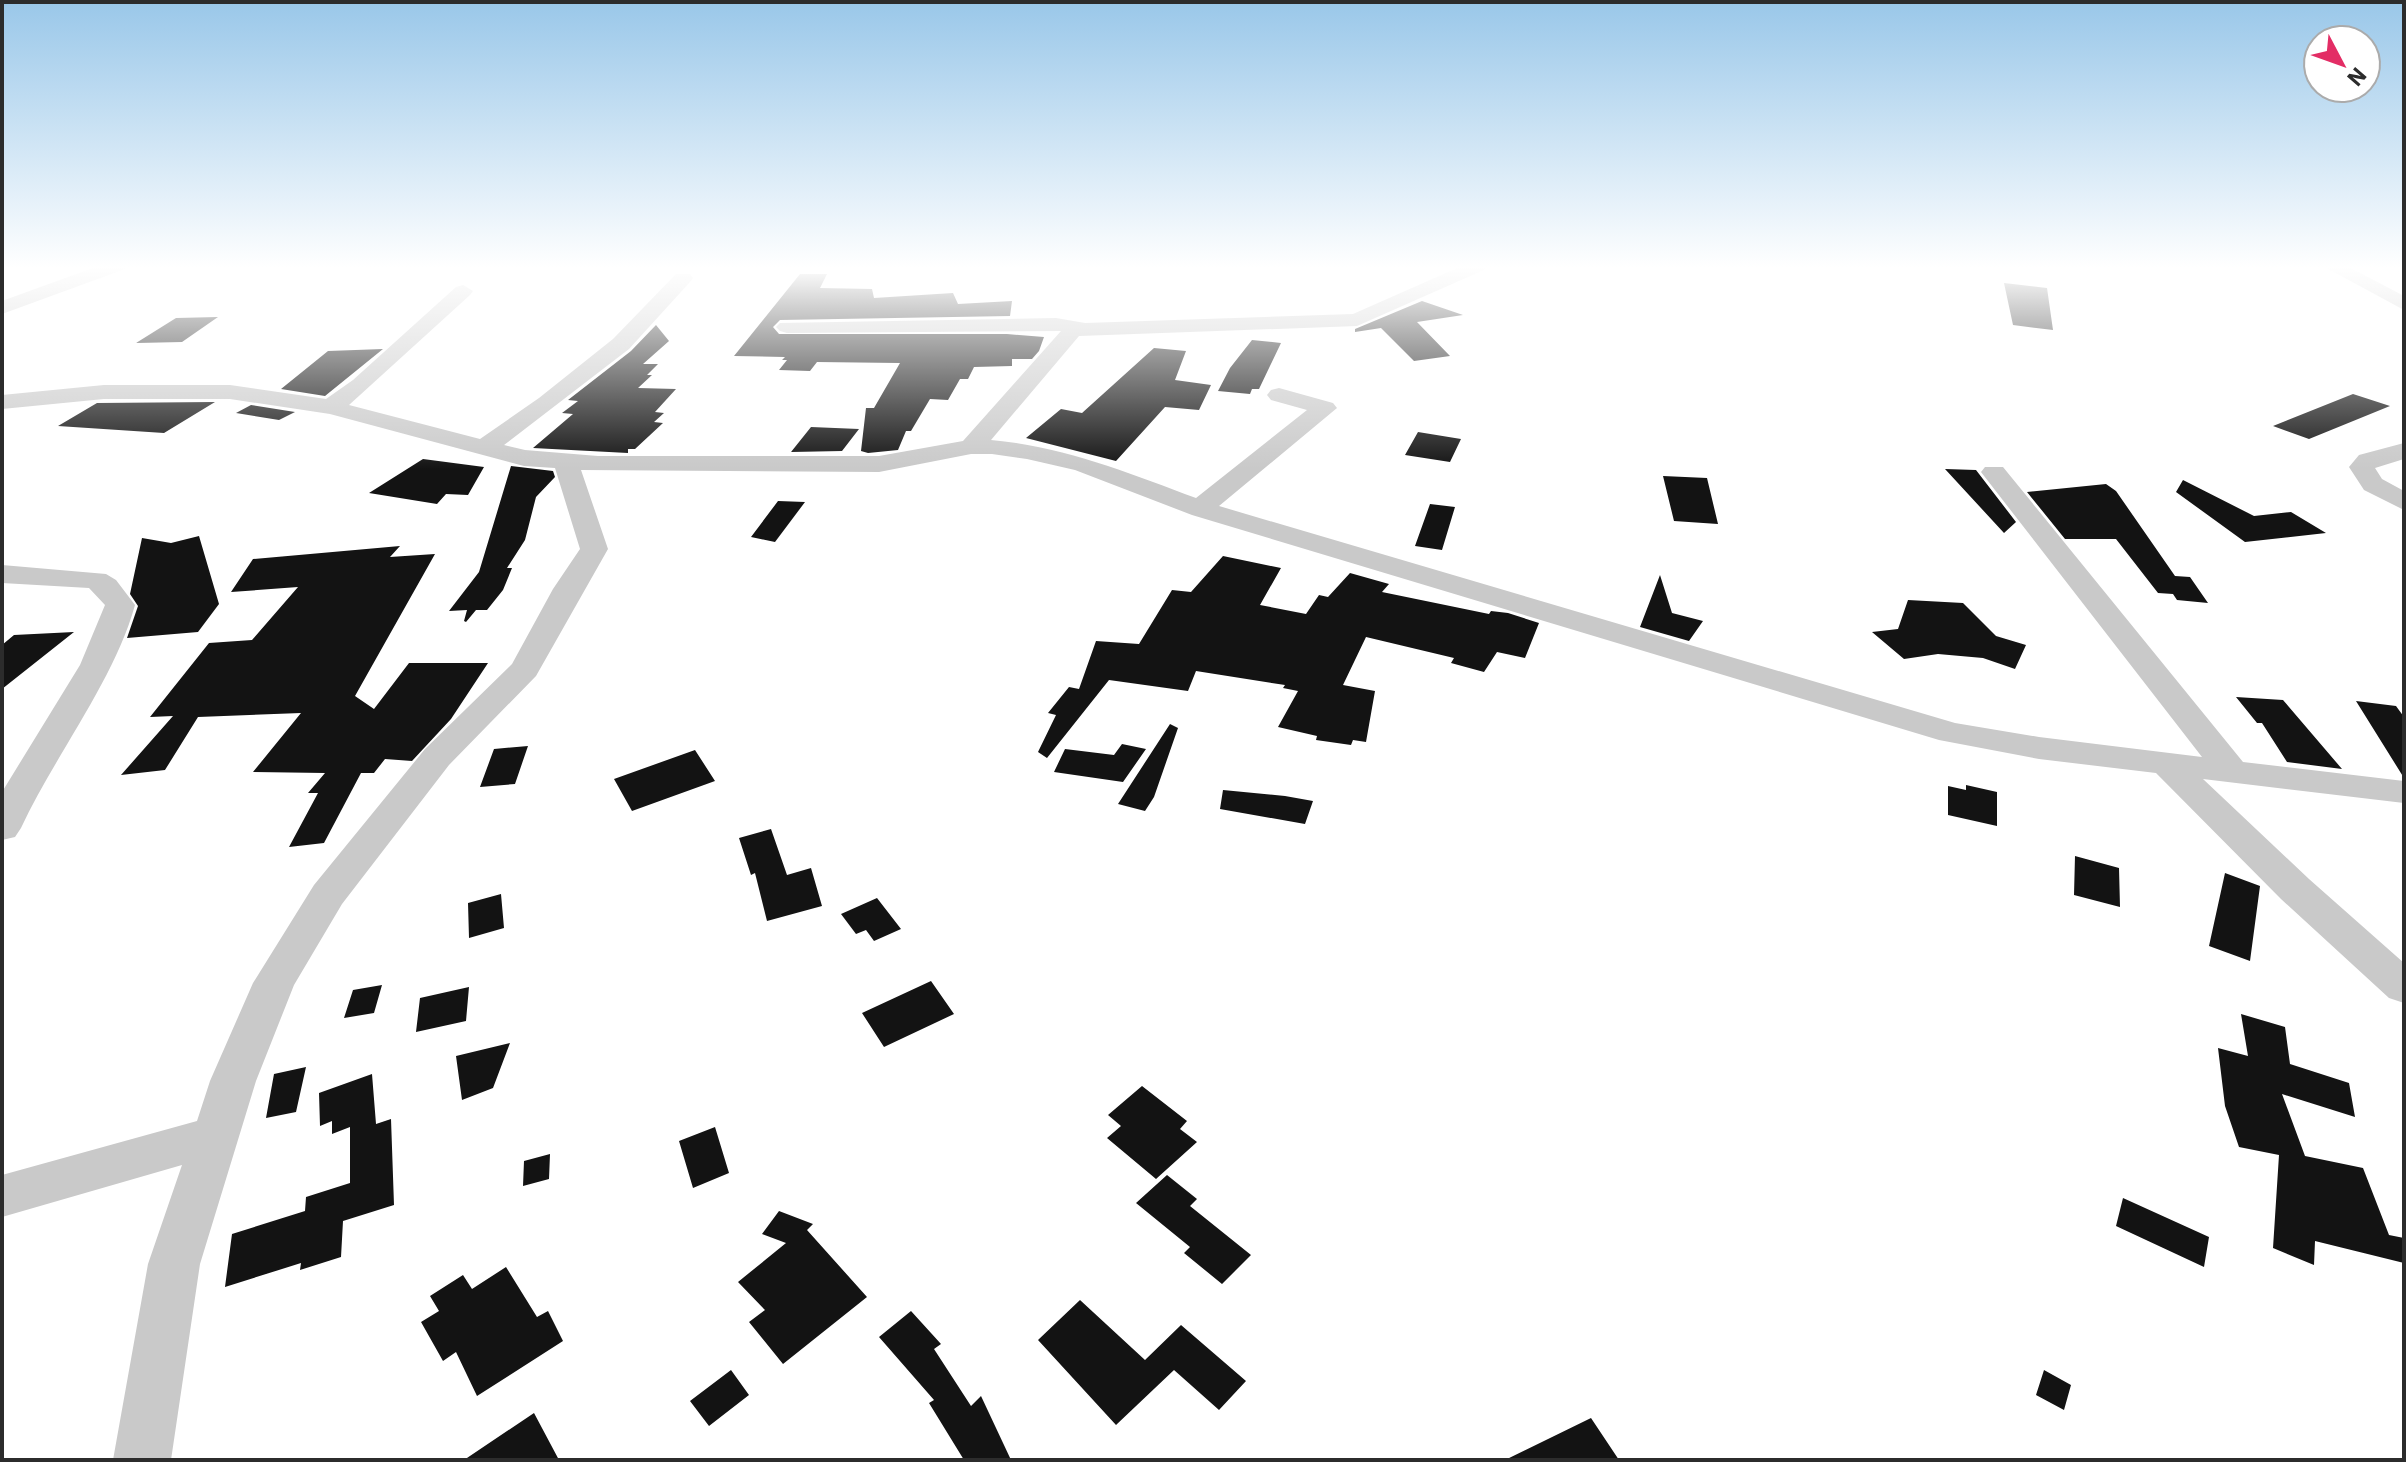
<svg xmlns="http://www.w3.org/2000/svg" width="2406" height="1462" font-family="'IBM Plex Sans',sans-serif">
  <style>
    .building { fill: #131313 }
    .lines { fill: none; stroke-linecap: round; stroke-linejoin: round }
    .minor { fill: #c9c9c9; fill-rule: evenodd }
  </style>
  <rect width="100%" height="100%" fill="#fff"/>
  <path class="building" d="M800 274H827L820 288 872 289 874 298 953 293 958 304 1012 301 1010 316 780 320 773 327 779 334H1007L1044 337 1039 351 1032 359H1012V366L974 367 968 379H960L948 400 930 399 911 431H906L898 450 868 453 861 451 866 408H874L900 363 817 362 810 371 779 370 787 360H782L785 357 734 356Z
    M2004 283 2047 288 2053 330 2013 325Z
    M1422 301 1463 315 1417 322 1450 356 1414 361 1381 328 1355 332V329Z
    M218 317 182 342 136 343 176 318Z
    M656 325 669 341 643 364H658L647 375H652L638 388 676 389 655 412 664 413 654 422 663 423 635 449H628V453L533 448 573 414 562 413 578 401 568 400 631 351Z
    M1252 340 1281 343 1259 389H1252L1250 394 1218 391 1230 368Z
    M1154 348 1186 351 1175 380 1211 385 1199 410 1165 407 1116 461 1026 438 1061 409 1082 413Z
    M383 349 325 396 281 389 328 351Z
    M2353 394 2390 406 2309 439 2273 426Z
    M215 402 164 433 58 426 97 403Z
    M251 405 295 412 279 420 236 413Z
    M811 427 859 429 842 451 791 452Z
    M1418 432 1461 439 1450 462 1405 455Z
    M423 459 484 467 468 495 446 494 437 504 369 493Z
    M511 466 553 471 555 477 536 497 525 540 507 568H512L503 590 487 610H476L466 622 464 621 467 610 449 611 479 572Z
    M1945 469 1976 470 2016 522 2004 533Z
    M1663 476 1707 478 1718 524 1674 521Z
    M2183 480 2254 516 2291 512 2326 533 2245 542 2176 492Z
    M2106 484 2116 491 2175 576 2190 577 2208 603 2177 600 2173 594 2158 593 2116 539H2065L2027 492Z
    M778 501 805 502 775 542 751 537Z
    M1430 504 1455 507 1442 550 1415 546Z
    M199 536 219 604 198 632 127 638 138 606 130 594 142 538 171 543Z
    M400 546 390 557 435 554 355 696 374 709 409 663H488L451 719 412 761 385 759 374 773H361L324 843 289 847 318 793H308L325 773 253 772 301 713 198 717 165 770 121 775 173 716 150 717 209 643 252 640 298 587 231 592 253 559Z
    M1223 556 1281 568 1260 605 1306 614 1319 595 1328 597 1350 573 1389 584 1382 592 1489 614 1491 611 1508 613 1539 623 1525 658 1497 652 1484 672 1451 663 1454 658 1366 637 1343 685 1375 691 1366 742 1353 740 1351 745 1316 740 1317 736 1278 727 1298 691 1283 688 1285 685 1196 671 1188 691 1109 680 1047 758 1038 752 1056 715 1048 713 1069 687 1079 689 1096 641 1139 644 1172 590 1191 592Z
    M1660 575 1672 613 1703 621 1689 641 1640 627Z
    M1908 600 1963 603 1996 636 2026 645 2015 669 1983 658 1938 654 1904 659 1872 632 1898 629Z
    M74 632 2 689V645L14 635Z
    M2236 697 2283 700 2342 769 2287 762 2262 723H2257Z
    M2356 701 2396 706 2404 717V778Z
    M1170 724 1178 728 1154 797 1145 811 1118 804Z
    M1122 744 1146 749 1123 782 1054 772 1065 749 1114 755Z
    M528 746 515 784 480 787 494 749Z
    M695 750 715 781 632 811 614 779Z
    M1966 785 1997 792V826L1948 815V786L1966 790Z
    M1223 790 1285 796 1313 801 1305 824 1220 809Z
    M771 829 787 875 811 868 822 906 767 921 755 873 751 875 739 838Z
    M2075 856 2119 868 2120 907 2074 895Z
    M2225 873 2260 886 2250 961 2209 946Z
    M501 894 504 928 469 938 468 903Z
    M877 898 901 929 874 941 866 930 856 934 841 914Z
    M931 981 954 1014 884 1047 862 1013Z
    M382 985 374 1013 344 1018 353 990Z
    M469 987 466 1021 416 1032 420 998Z
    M2241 1014 2285 1027 2290 1064 2349 1083 2355 1117 2282 1094 2305 1156 2363 1168 2389 1235 2404 1238V1263L2315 1241 2314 1265 2273 1248 2279 1155 2239 1147 2225 1106 2218 1048 2248 1056Z
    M510 1043 493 1088 462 1100 456 1056Z
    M306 1067 296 1112 266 1118 274 1074Z
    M372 1074 376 1124 391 1119 394 1205 343 1221 341 1257 300 1270 301 1263 225 1287 232 1234 305 1211 306 1197 350 1183V1127L332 1134V1121L320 1126 319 1093Z
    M1142 1086 1187 1121 1180 1129 1197 1142 1156 1179 1107 1138 1121 1126 1108 1115Z
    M715 1127 729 1173 693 1188 679 1141Z
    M550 1154 549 1179 523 1186 524 1161Z
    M1167 1175 1197 1199 1190 1206 1251 1255 1222 1284 1184 1253 1190 1247 1136 1203Z
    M2123 1198 2209 1237 2204 1267 2116 1226Z
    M779 1211 813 1224 807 1230 867 1297 783 1364 749 1322 765 1310 738 1282 786 1243 762 1234Z
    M506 1267 537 1317 548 1311 563 1341 477 1396 456 1352 443 1361 421 1322 439 1311 430 1296 463 1275 472 1289Z
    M1080 1300 1145 1360 1181 1325 1246 1381 1219 1410 1174 1370 1116 1425 1038 1340Z
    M911 1311 941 1344 934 1349 971 1406 981 1396 1011 1460H964L929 1403 934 1400 879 1337Z
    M731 1370 749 1395 709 1426 690 1401Z
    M2044 1370 2071 1385 2064 1410 2036 1395Z
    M534 1413 559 1460H464Z
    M1591 1418 1619 1460H1505Z"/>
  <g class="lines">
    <path class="minor" d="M101 265H128L125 269 2 314V301Z
      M1464 265H1489L1486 269 1357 326 1079 336 991 440C1063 446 1129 473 1196 498L1307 410 1271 400 1267 395 1271 390 1279 388 1333 403 1337 408 1219 506 1955 723 2039 737 2202 757 1981 472 1985 467H2003L2243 762 2404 781V803L2203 779 2309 879 2404 963V1003L2389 998 2281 899 2156 773 2039 759 1939 740 1192 515 1075 470 1027 459 992 454H971L879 472 581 470 608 549 536 676 449 765 342 904 294 985 256 1081 200 1264 171 1460H113L148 1264 182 1165 2 1217V1175L197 1121 210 1081 253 983 314 885 425 749 512 664 553 589 580 549 555 468 524 466 330 414 230 399H104L2 409V395L104 385H230L326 399 353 380 456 287 463 285 473 291 470 295 349 405 480 439 539 398 613 339 676 274H690L693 278 690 282 629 349 504 445 525 450 598 456H879L963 441 1061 331 787 333 780 331 776 327 780 323 1056 318 1085 323 1353 314Z
      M2321 265H2345L2404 296V310Z
      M2404 443V459L2375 468 2382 479 2404 491V510L2364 490 2349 467 2359 455Z
      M2 565 106 574 116 580 135 605C114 681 55 755 21 828L15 837 2 840V792L80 665 105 605 89 588 2 583Z"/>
  </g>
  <linearGradient id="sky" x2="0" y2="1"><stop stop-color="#99c7e9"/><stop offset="0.57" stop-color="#fff"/><stop offset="1" stop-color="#fff" stop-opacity="0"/></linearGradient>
  <rect width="2406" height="469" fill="url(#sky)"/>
  <rect width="2406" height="1462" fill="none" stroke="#2c2c2c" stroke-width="8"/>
  <g transform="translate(2342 64) rotate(131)"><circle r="38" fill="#ffffff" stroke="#ababab" stroke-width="2"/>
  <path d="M0-6L14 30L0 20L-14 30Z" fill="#e32d65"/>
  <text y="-12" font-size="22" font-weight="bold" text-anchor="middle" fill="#2c2c2c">N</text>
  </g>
</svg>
